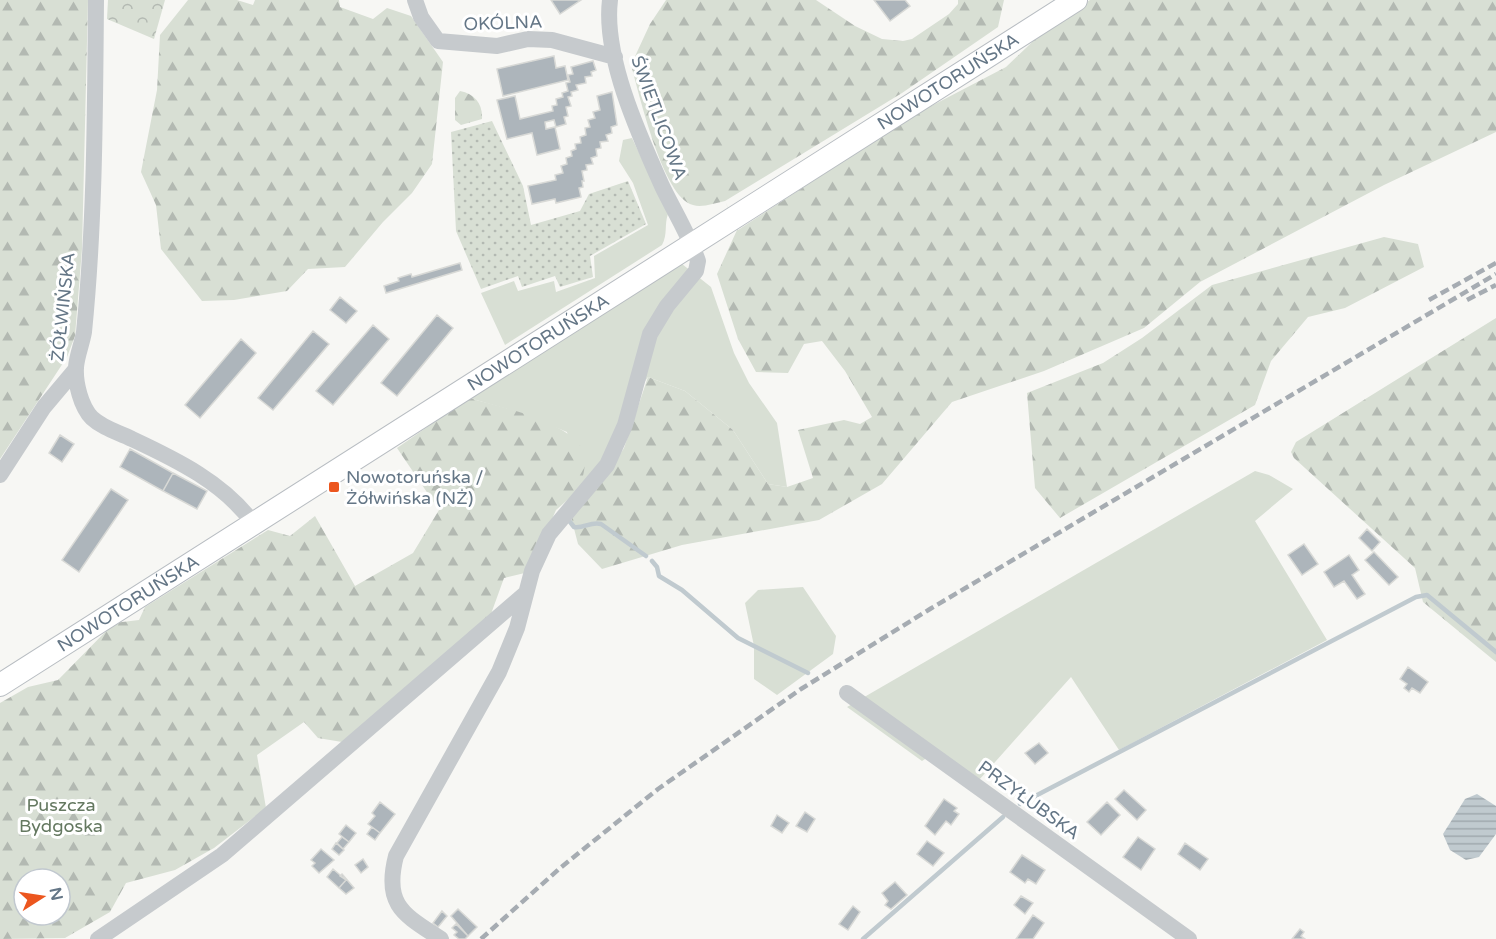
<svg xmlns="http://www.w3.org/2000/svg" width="1496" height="939" font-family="'Varela Round',sans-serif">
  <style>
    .grass { fill: #d8dfd4 }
    .forest { fill: url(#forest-firs); fill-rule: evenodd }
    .park { fill: url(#park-crowns) }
    .garden { fill: url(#garden-dots) }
    .water { fill: url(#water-rules) }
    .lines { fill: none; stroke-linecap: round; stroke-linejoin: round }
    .stream { stroke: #c0cacf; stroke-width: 4.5 }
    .building { fill: #adb5bb; stroke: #d8d9d6; stroke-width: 1.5 }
    .secondary-casing { stroke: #b8bdc2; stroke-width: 24 }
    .street { stroke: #c6cacd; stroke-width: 16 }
    .secondary { stroke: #fff; stroke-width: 22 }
    .rail { stroke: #a6acb2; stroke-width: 4.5; stroke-dasharray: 9 4.5; stroke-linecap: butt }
    .poi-dot { fill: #ec561e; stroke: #fff; stroke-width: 2 }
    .labels { text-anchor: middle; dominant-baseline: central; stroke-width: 6; stroke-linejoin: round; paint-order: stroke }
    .street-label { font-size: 18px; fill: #647686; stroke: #fff }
    .poi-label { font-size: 18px; fill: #647686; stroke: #fff; text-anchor: start }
    .park-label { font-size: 18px; fill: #647860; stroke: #fff }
  </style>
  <defs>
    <pattern id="forest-firs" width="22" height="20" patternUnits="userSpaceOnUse" patternTransform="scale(1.5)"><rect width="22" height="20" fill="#d8dfd4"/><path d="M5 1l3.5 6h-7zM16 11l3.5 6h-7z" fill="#b3b9b2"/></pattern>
    <pattern id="park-crowns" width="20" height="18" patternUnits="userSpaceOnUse" patternTransform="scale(1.5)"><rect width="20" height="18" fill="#d8dfd4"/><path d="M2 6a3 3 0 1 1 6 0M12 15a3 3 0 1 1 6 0" fill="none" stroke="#b3b9b2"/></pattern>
    <pattern id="garden-dots" width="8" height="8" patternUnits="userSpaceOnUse" patternTransform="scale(1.5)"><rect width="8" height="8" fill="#d8dfd4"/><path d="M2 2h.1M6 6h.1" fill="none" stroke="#b3b9b2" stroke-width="1.8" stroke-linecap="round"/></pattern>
    <pattern id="water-rules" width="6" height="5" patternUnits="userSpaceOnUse" patternTransform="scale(1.5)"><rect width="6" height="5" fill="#c0cacf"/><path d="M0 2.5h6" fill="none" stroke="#a0a9ae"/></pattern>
  </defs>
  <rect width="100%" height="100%" fill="#f7f7f4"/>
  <path class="grass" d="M632 138 668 214C664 225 668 234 662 245L505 345 481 293 514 281 518 291 554 281 556 292 595 278 594 256 648 225 633 183 619 161 623 140Z
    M682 264 711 287 734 353 749 383 777 423 787 487 768 484 733 430 685 391 648 377 632 400 617 446 580 489 567 432 521 413 469 398Z
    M1255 471 1269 475 1293 489 1255 521 1327 640 1119 750 1071 677 979 780 937 751 922 761 847 707Z
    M803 587 836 636 833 654 777 695 754 679V646L745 603 758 590Z"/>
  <path class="forest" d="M0 0H88L82 249 75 336 67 357 0 459Z
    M188 0H237L253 5 255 0H339L340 7 373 19 387 8 411 16 443 62 432 164 412 193 383 222 345 267 308 269 287 291 234 300 202 301 161 249 156 205 141 172 157 90 160 35Z
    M666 0H816L855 26 882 39 903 41 912 39 949 14 958 4V0H1004L998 27 902 93 725 201 738 230 914 115 1006 67 1050 25 1090 0H1496V132L1384 185 1200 282 1144 328 1044 371 952 402 882 484 819 520 682 545 602 569 578 544 570 513 614 464 624 448 648 377 685 391 733 430 768 484 787 487 813 478 798 430 844 420 860 424 872 417 845 371 822 341 804 344 788 373 756 372 738 339 717 274 737 230 725 201C715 203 702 208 693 205 663 198 639 93 631 65L650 24Z
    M460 91C475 94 483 104 482 119L461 125 455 120V98Z
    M1384 237 1418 244 1424 267 1345 308 1308 317 1271 361 1255 405 1060 518 1035 488 1027 393 1103 363 1142 338 1212 285Z
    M1496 318V662L1423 602 1415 568 1294 458 1291 452 1296 442Z
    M469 398C497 406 580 423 585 457 586 466 582 480 580 489L556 510 529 572 504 578 491 614 342 742 318 738 304 722 257 755 266 808 214 848 175 870 126 883 110 912 65 938 0 939V703L28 687 58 680 114 623 139 620 145 607 268 530 290 536 315 516 355 586 413 553 439 510 397 448ZM24 879H60V915H24Z"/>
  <path class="park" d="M108 0H165L154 39 107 19Z"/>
  <path class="garden" d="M492 121 523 186 531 225 580 211 589 194 628 181 646 224 590 256 593 277 560 287 555 276 522 287 518 276 481 289 456 231 451 132Z"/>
  <path class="water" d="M1477 794 1496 806V834L1479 857 1466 860 1450 850 1443 834 1465 799Z"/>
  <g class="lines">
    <path class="stream" d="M567 518 574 527C583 529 591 521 601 524L646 556
      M652 561 657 567 659 576 682 590 738 638 808 673
      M1020 804 1416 597 1427 595 1496 652
      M863 939 1003 817"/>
  </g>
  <path class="building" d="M551 0H581L560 14Z
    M874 0H905L910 6 890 21Z
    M554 56 556 68 565 66 568 80 503 96 497 69Z
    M593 61 596 70 591 72 592 76 585 77 586 83 576 85 578 90 571 92 572 96 568 97 571 106 566 107 568 116 564 117 566 124 556 127 554 120 545 122 546 129 555 127 560 149 537 155 532 133 507 139 497 100 515 96 520 119 553 111 552 106 557 105 556 99 563 97 562 93 568 91 566 83 570 82 568 75 573 74 571 67Z
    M612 92 617 125 611 127 612 133 606 135 608 141 600 142 601 148 596 149 597 156 591 158 593 164 586 165 587 170 582 171 584 181H582L583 187 579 188 581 197 556 203 555 199 532 204 528 186 556 180 555 175 563 173 561 166 567 164 566 158 572 156 571 151 576 149 575 144 581 143 580 137 586 135 585 128 590 127 588 120 595 118 593 112 600 110 597 96Z
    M460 263 462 270 386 293 384 286 399 281 398 278 411 274 412 277Z
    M340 297 357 311 346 323 330 310Z
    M437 315 453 328 397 396 381 383Z
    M373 325 389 339 333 405 316 391Z
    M313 331 329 344 273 410 258 398Z
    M241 339 256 353 200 418 185 405Z
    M60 435 74 444 62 462 49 453Z
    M130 449 173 473 163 491 120 467Z
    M173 473 207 491 197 509 163 491Z
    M111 489 128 500 79 572 62 560Z
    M1367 529 1380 542 1372 551 1359 538Z
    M1304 544 1318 564 1302 575 1288 555Z
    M1374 552 1398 577 1389 585 1365 560Z
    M1349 555 1359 570 1352 575 1365 594 1357 599 1344 581 1334 587 1324 572Z
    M1408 667 1428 682 1420 693 1412 688 1409 692 1404 688 1407 684 1400 679Z
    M1039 743 1048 753 1035 764 1025 753Z
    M1124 790 1146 810 1137 820 1115 799Z
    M944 799 957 808 954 811 959 814 951 825 946 821 935 835 925 826Z
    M380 802 395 814 380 833 368 824 375 816 372 813Z
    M1107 802 1120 815 1101 835 1087 822Z
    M805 812 815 819 807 832 796 826Z
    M777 815 789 823 782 833 771 826Z
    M346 825 356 833 349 842 339 834Z
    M372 827 380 833 375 840 367 834Z
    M342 837 349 842 343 849 337 843Z
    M1138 837 1155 849 1141 870 1123 857Z
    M927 841 944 853 933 866 917 854Z
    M336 843 344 850 339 855 332 849Z
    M1185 843 1208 859 1200 870 1178 854Z
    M321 849 334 860 319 873 312 866 315 863 311 860Z
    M1022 855 1045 870 1036 884 1028 879 1025 883 1010 872Z
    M363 859 368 867 361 873 355 865Z
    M333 869 346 880 339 888 327 877Z
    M342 874 354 888 346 894 339 888 346 880 340 876Z
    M895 882 907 895 891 909 885 905 888 901 882 893Z
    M1021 896 1033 903 1025 914 1014 905Z
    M853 906 860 912 848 930 839 924Z
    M458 909 477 927 468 936 451 916Z
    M442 911 447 916 438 927 433 923Z
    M1033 915 1044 923 1033 939H1016Z
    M456 924 468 936 465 939H459L454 935 457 932 452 928Z
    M1300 929 1304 932 1301 936 1305 939H1292Z"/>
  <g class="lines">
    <defs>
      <g id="secondary">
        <path id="s1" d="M0 685 1076 0"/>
      </g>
    </defs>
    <use href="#secondary" class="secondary-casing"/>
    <path class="street" d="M96 0C95 110 95 222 84 332 82 344 77 355 76 367 75 383 81 407 92 418 104 429 118 432 132 439 177 460 224 483 253 523
      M415 0 421 17 438 41 497 46 528 39 552 40 615 57
      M0 475 44 407 76 369
      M847 693 1189 939
      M98 939 222 855 526 593
      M441 939C405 915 383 906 396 856L499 672 517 628 532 571 549 534 607 465 625 425 650 334 667 306 696 271 698 261C689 235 674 211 662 186 639 135 603 56 610 0"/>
    <use href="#secondary" class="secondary"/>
    <path class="rail" d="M1429 300 1496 263
      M1467 300 1496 285
      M481 939 559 869 658 789 801 689 930 609 1496 274"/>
  </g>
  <rect class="poi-dot" x="328" y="481" width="12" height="12" rx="3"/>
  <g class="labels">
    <g class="street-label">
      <text transform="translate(503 23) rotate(-2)">OKÓLNA</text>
      <text stroke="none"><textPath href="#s1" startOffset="1124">NOWOTORUŃSKA</textPath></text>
      <text transform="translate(659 118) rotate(70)">ŚWIETLICOWA</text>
      <text transform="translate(63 307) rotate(-84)">ŻÓŁWIŃSKA</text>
      <text stroke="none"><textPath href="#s1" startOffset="638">NOWOTORUŃSKA</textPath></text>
      <text stroke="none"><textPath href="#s1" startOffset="152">NOWOTORUŃSKA</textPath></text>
      <text transform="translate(1029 800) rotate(36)">PRZYŁUBSKA</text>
    </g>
    <g class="poi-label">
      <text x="346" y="477">Nowotoruńska /<tspan x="346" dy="21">Żółwińska (NŻ)</tspan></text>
    </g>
    <g class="park-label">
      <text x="61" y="805">Puszcza<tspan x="61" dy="21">Bydgoska</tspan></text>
    </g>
  </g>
  <g transform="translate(42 897) rotate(78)"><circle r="28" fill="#ffffff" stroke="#c1c8cf" stroke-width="1.5"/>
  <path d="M0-4.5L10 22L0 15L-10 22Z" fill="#ec561e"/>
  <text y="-9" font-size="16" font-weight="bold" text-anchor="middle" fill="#647686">N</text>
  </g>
</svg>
